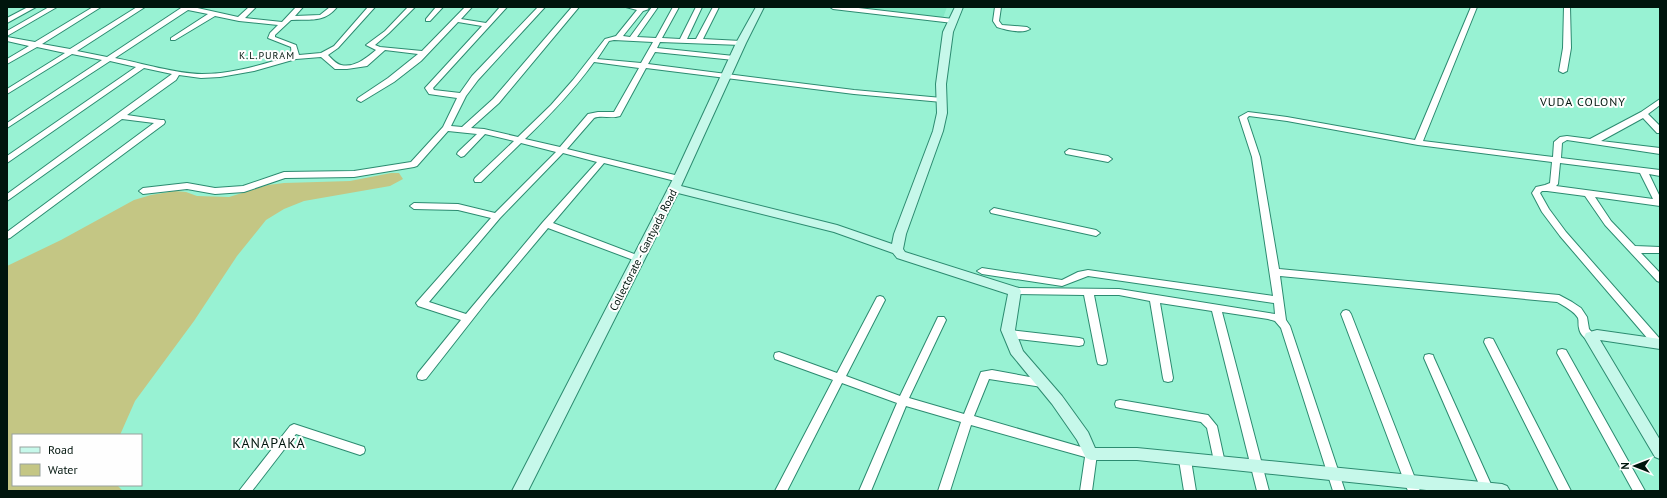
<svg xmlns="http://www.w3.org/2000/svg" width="1667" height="498" font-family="'PT Sans',sans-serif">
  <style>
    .built { fill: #83e9c6 }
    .water { fill: #c4c684 }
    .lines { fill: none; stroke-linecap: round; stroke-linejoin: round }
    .street-casing { stroke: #2c8b70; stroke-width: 2 }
    .secondary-casing { stroke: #2c8b70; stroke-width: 2 }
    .street { fill: #fff; fill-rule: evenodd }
    .secondary { fill: #c6f8ea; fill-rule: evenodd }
    .labels { text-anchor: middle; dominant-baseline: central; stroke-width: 4; stroke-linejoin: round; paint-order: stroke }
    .far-neighbourhood-label { font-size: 10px; letter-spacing: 1px; fill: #00150d; stroke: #fefefe }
    .street-label { font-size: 11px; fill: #00150d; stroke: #fefefe }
    .neighbourhood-label { font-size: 12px; letter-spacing: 1px; fill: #00150d; stroke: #fefefe }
    .near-neighbourhood-label { font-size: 14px; letter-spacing: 1px; fill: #00150d; stroke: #fefefe }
  </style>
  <rect width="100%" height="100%" fill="#98f2d3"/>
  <path class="built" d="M855 7H947L943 18Z"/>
  <path class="water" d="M391 173H399L403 179 390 186 304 201 284 209 266 220 237 256 194 321 135 401 120 435H13V485H117L123 491H7V266L61 240 134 200 151 195 175 191 186 192 197 196 229 197 268 185 284 183 350 181Z"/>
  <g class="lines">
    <defs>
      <path id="street" d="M28 7H36L7 23V18Z
        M49 7H57L7 36V31Z
        M93 7H101L42 44 70 49 137 7H145L77 51 107 57 181 8V7H193L238 17 249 7H256L245 18 282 22 296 7H303L295 16 320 15 330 7H337C324 23 310 19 291 20L275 35V37L296 45 299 55 321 53 334 46 368 7H375L338 48 328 55C331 58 336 64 341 65 355 68 366 58 376 50L366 45 385 31 408 7H415L389 33 375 45 380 47 422 51 465 7H472L461 19 486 23 500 7H507L433 88 434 90 460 93 472 76 538 7H545L478 80 466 96 451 126 462 127 493 99 572 7H579L499 103 471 128 484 129 518 137 551 105 573 80 605 39 616 36 637 10 626 7H646L649 9 643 11 623 36 630 37 652 7H658L637 37 656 38 673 7H679L662 38 680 39 696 7H702L687 39H696L713 7H719L703 39 741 41 744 43 741 45 660 42 657 48 734 56 738 58 734 60 655 52 648 64 854 90 942 98 946 100 942 102 854 94 646 68 620 116C611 119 602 115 594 118L567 149 679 176 683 179 679 182 604 163 553 223 642 257 644 259 642 261H636L548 228 491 296 426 379 422 380 418 379 417 376 418 373 461 320 418 306 416 303 491 218 458 210 414 209 410 206 414 203 458 204 495 213 556 152 521 143 481 182H475L474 180 475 178 514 141 485 134 464 156 461 157 457 154 458 152 477 134 448 131 417 166 414 167 354 177 285 178 244 192 215 194 187 189 143 194 139 191 143 188 187 183 215 188 243 186 284 172 354 171 411 162 443 127 457 98 429 94 425 88 482 26 458 22 421 61 394 82 361 102 357 100 358 98 388 78 418 54 385 50 367 66 347 69H335L321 57 296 59 254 71 220 77 201 78 179 75 176 80 127 115 161 120H164L165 122 164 124 10 238 7 239V232L154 123 122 119 7 201V194L172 74 144 68 7 163V156L136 67 110 61 7 128V123L102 60 72 54 7 94V89L65 53 37 47 7 64V59L29 46 7 41V37L35 42ZM188 10 208 14 171 38V40H175L215 16 239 21 278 25 270 33 268 38 291 47 292 56C263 64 233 74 202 74 177 74 141 63 115 58ZM614 40 653 42 641 63 597 59 609 41ZM594 62 639 68 614 112H598L588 114 560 147 525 139C550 115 573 91 594 62ZM563 153 597 162 543 222 466 314 429 302 500 218Z
        M436 7H443L430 21H426V19Z
        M830 7H850L953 19 956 21 953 23 833 9Z
        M995 7H1001L999 21 1002 25 1027 27 1030 29C1023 34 1006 30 997 27L993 21Z
        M1471 7H1477L1423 141 1553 157 1554 142 1560 137 1567 136 1590 139 1641 112 1660 99V105L1648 114 1660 126V133H1657L1643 118 1601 141 1660 148V154L1567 140 1562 143 1561 158 1660 170V176L1649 174 1660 197V206L1595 197 1611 221 1635 246 1660 247V253H1641L1660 273V282L1657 281 1605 225 1585 196 1547 191H1542L1540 193 1549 209 1566 232 1660 339V346H1654L1560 236 1542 212 1532 193 1536 187 1545 185 1550 183 1552 162 1418 145 1287 121 1249 116 1247 118 1260 157 1279 269 1559 295 1572 302 1581 308 1587 317 1589 329 1596 337 1594 340C1587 342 1580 335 1579 328 1578 324 1579 321 1578 318 1574 311 1564 306 1557 302L1280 276 1286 320 1290 326 1345 491H1333L1281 328 1275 321 1268 319 1222 312 1269 491H1257L1212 311 1160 303 1173 378 1172 381 1168 382 1164 381 1163 378 1150 301 1119 295H1094L1107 361 1106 364 1102 365 1098 364 1097 361 1084 295 1015 294 1012 293 1010 291 1012 289 1015 288 1119 289 1275 314 1274 303 1088 276 1062 286 982 274 977 271 982 268 1062 280 1078 272 1088 270 1273 296 1252 157 1239 117 1248 112 1287 117 1415 140ZM1560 163 1640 173 1653 199 1556 186 1558 184Z
        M1564 7H1570L1571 48 1567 71 1563 73 1559 71 1563 48Z
        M1069 149 1108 156 1112 159 1108 162 1066 154 1065 152Z
        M994 208 1096 230 1100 233 1096 236 991 213 990 211Z
        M880 296 883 297 885 300 846 376 900 396 938 317H944L946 320 909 398 964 414 981 372 992 370 1046 380 1047 383 1046 386 1042 387 989 379 974 416 1095 451 1097 454 1092 491H1080L1085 457 971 425 950 491H938L961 422 906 406 871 491H859L897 403 842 383 787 491H775L833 380 775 359 774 356 775 353 779 352 837 373 877 297Z
        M1346 310 1349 311 1351 314 1420 491H1408L1341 314 1343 311Z
        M1010 330 1079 338 1083 339 1084 342 1083 345 1079 346 1010 338 1007 337 1005 334 1007 331Z
        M1489 338 1493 339 1571 491H1559L1484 342 1485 339Z
        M1562 349 1566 350 1645 491H1633L1557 353 1558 350Z
        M1429 354 1433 355 1434 358 1494 491H1482L1424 358 1425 355Z
        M1120 400 1208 415 1217 426 1225 463 1223 466 1219 468 1215 466 1207 428 1201 422 1120 408 1116 407 1115 404 1116 401Z
        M294 424 364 447 365 450 364 453 360 455 296 434 252 491H239L290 426Z
        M1185 455 1189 457 1191 460 1196 491H1184L1179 460 1181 457Z"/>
      <path id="secondary" d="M756 7H764L746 43 681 186 837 225 892 244 894 234 933 131 937 113 936 84 943 32 955 7H963L953 32 946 84 947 113 943 131 906 234 903 249 905 252 1019 288 1021 291 1015 330 1023 351 1062 396 1088 432 1095 448H1137L1502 484 1507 486 1510 491H1436L1137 460H1091L1086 458 1077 440 1052 404 1011 354 1001 330 1008 294 897 258 893 253 834 232 678 193 528 491H512L673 179 736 43Z
        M1597 330 1660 339V349L1600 340 1660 440V459L1655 457 1584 337 1586 333Z"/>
    </defs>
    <use href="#street" class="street-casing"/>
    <use href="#secondary" class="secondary-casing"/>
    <use href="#street" class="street"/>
    <use href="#secondary" class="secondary"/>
  </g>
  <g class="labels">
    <g class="far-neighbourhood-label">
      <text x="267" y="55">K.L.PURAM</text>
    </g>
    <g class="street-label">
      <text transform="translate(643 250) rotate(-63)">Collectorate - Gantyada Road</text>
    </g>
    <g class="neighbourhood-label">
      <text x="1583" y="101">VUDA COLONY</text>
    </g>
    <g class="near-neighbourhood-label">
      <text x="269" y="443">KANAPAKA</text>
    </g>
  </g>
  <rect width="1667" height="498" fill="none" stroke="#00150d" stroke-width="16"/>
  <rect x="12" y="434" width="130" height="52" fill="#fefefe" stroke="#98a19e"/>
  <rect x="20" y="447" width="20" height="6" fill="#c6f8ea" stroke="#98a19e"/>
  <text x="48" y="454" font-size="12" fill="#00150d">Road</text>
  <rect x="20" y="464" width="20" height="12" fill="#c4c684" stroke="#98a19e"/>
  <text x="48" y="474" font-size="12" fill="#00150d">Water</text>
  <g transform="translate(1635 466) rotate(270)" stroke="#fefefe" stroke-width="3" paint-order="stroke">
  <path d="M0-3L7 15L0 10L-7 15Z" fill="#00150d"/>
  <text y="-6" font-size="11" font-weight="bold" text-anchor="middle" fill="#00150d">N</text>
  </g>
</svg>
